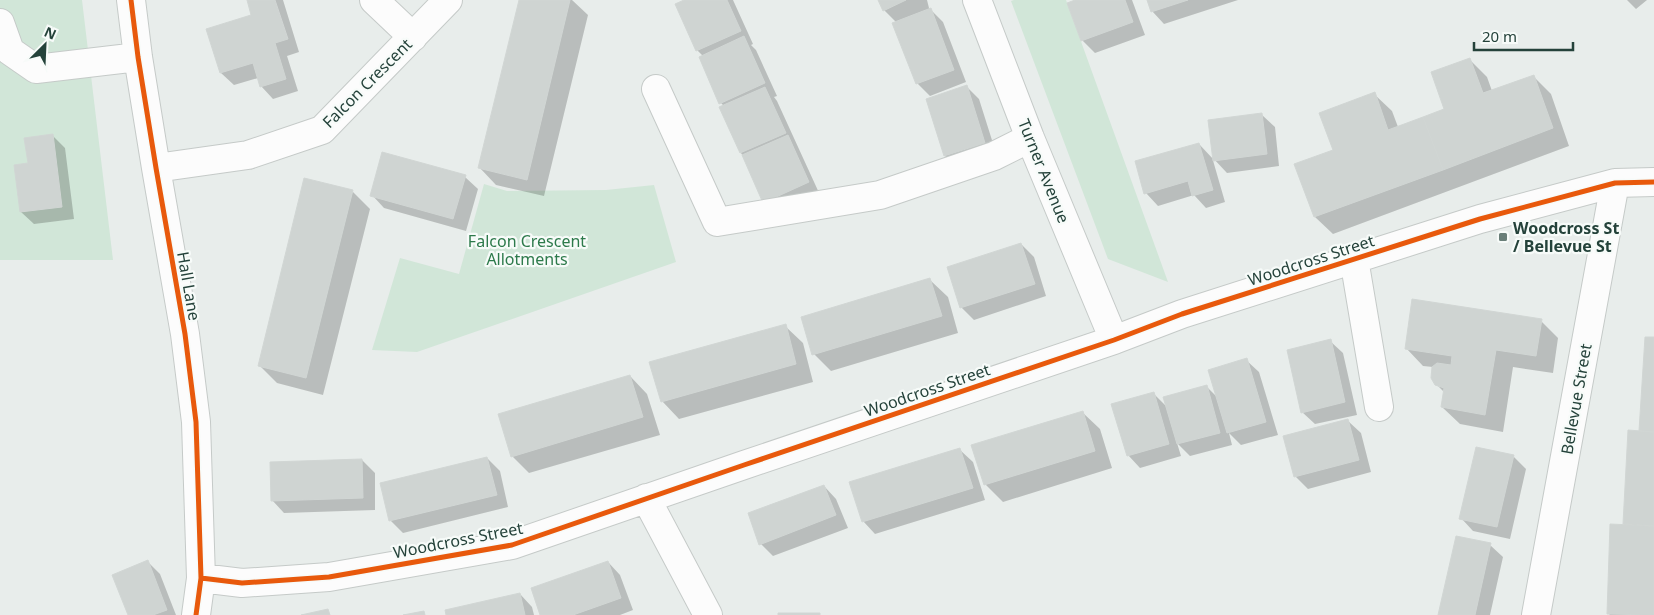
<svg xmlns="http://www.w3.org/2000/svg" width="1654" height="615" font-family="'Noto Sans',sans-serif">
  <style>
    .green { fill: #d1e6d8 }
    .shadow { fill: #0003 }
    .building { fill: #cfd4d2; stroke: #d1d6d4 }
    .lines { fill: none; stroke-linecap: round; stroke-linejoin: round }
    .minor-casing { stroke: #c5cac8; stroke-width: 30 }
    .minor { stroke: #fcfcfc; stroke-width: 28 }
    .cycleway-casing { stroke: #f7fbf9; stroke-width: 8 }
    .cycleway { stroke: #e8590c; stroke-width: 5 }
    .poi-dot { fill: #697e78; stroke: #f7fbf9; stroke-width: 2 }
    .labels { text-anchor: middle; dominant-baseline: central; stroke-width: 4.5; stroke-linejoin: round; paint-order: stroke }
    .street-label { font-size: 16px; fill: #24423a; stroke: #f7fbf9 }
    .poi-label { font-size: 16px; font-weight: bold; fill: #24423a; stroke: #f7fbf9; text-anchor: start }
    .park-label { font-size: 16px; fill: #2d7a4b; stroke: #f7fbf9 }
  </style>
  <rect width="100%" height="100%" fill="#e8edeb"/>
  <path class="green" d="M0 0H82L113 260H0Z
    M1014 0H1066L1168 282 1108 259 1011 1Z
    M484 184 507 191 606 190 654 185 676 262 417 352 372 350 400 258 459 274Z"/>
  <path class="shadow" d="M248 0H283L299 52 287 56 298 91 273 99 261 86 258 78 234 85 221 73 253 16Z
    M520 0H572L588 15 544 196 496 185 479 167Z
    M687 0H733L753 44 751 45 756 50 777 96 774 97 777 101 820 195 777 214 741 153 721 107 724 106 721 103 703 56 697 50Z
    M879 0H927L929 8 943 22 966 82 930 96 917 83 896 22 884 10Z
    M1078 0H1132L1145 35 1095 53 1082 40Z
    M1148 0H1238L1164 24 1152 11Z
    M1627 0H1647L1636 9Z
    M1470 60 1487 77 1492 91 1534 77 1551 94 1569 146 1333 234 1315 217 1296 165 1334 151 1374 94 1392 111 1398 127 1446 110Z
    M967 87 979 99 997 156 958 168 945 156Z
    M1262 115 1275 127 1279 166 1227 173 1212 157 1225 202 1206 208 1194 195 1158 206 1146 193 1199 144 1214 160Z
    M53 136 65 148 74 219 34 224 21 212Z
    M465 177 478 189 466 231 384 208 372 195Z
    M352 191 370 209 323 395 277 383 259 365Z
    M1021 244 1034 257 1046 296 974 320 961 307Z
    M930 280 948 297 958 333 831 371 814 354Z
    M1541 321 1558 338 1553 373 1513 367 1503 432 1460 424 1442 407 1444 392 1436 384 1433 367 1423 366 1406 348Z
    M785 326 803 343 813 382 679 419 662 401Z
    M1654 339V615H1610L1608 613 1624 525 1629 431 1640 432Z
    M1330 341 1343 353 1357 415 1315 424 1302 412Z
    M1246 360 1259 372 1278 435 1241 445 1229 433 1232 445 1190 456 1177 443 1181 456 1140 468 1128 455 1153 393 1167 407 1207 387 1218 398Z
    M630 376 647 394 660 435 529 473 512 456Z
    M1082 412 1100 429 1112 468 1003 502 985 484Z
    M1348 421 1361 433 1371 472 1308 489 1295 476Z
    M960 450 973 462 985 500 875 534 863 521Z
    M1513 456 1526 469 1510 539 1473 531 1461 518Z
    M487 458 500 471 508 507 403 533 390 520Z
    M362 460 375 473V510L284 513 272 500Z
    M824 486 836 499 848 528 773 556 761 544Z
    M1490 545 1503 557 1490 615H1441Z
    M148 562 160 574 176 615H129Z
    M608 562 620 575 633 610 620 615H542Z
    M520 594 532 607 534 615H447Z"/>
  <path class="building" d="M247 0H275L288 39 275 43 286 79 260 87 253 63 220 73 206 29 251 15Z
    M519 0H570L527 180 478 168Z
    M684 0H727L741 31 696 51 675 4Z
    M878 0H906L883 11Z
    M1075 0H1125L1133 22 1081 41 1067 3Z
    M1147 0H1188L1151 12Z
    M931 8 954 70 916 84 892 23Z
    M744 36 765 83 719 104 699 57Z
    M1470 58 1483 93 1534 75 1553 128 1443 170 1423 117 1444 109 1431 72Z
    M967 85 985 143 944 156 926 99Z
    M765 87 786 133 740 153 719 107Z
    M1375 92 1388 130 1423 117 1443 170 1314 217 1294 164 1333 150 1319 113Z
    M1262 113 1267 154 1213 161 1208 120Z
    M53 134 62 207 20 212 14 165 28 163 24 138Z
    M788 135 809 182 763 203 742 155Z
    M1199 143 1213 190 1192 196 1188 181 1144 194 1135 161Z
    M382 152 466 175 453 219 370 196Z
    M304 178 353 190 306 378 258 366Z
    M1021 243 1035 284 960 308 947 267Z
    M930 278 942 316 812 355 801 317Z
    M1412 299 1542 319 1536 356 1496 350 1485 415 1441 407 1444 388 1435 385 1431 378 1432 367 1437 363 1451 365 1452 356 1405 349Z
    M786 324 796 364 661 402 649 362Z
    M1645 337H1654V432L1639 431Z
    M1331 339 1345 402 1301 413 1287 350Z
    M1247 358 1266 422 1227 433 1208 370Z
    M630 375 643 417 511 457 498 414Z
    M1207 385 1220 433 1177 444 1163 397Z
    M1154 392 1169 444 1127 456 1111 404Z
    M1083 411 1095 451 984 485 971 445Z
    M1348 419 1359 460 1294 477 1283 436Z
    M1628 430 1654 432V526L1623 524Z
    M1476 447 1514 455 1497 527 1459 519Z
    M960 448 973 488 862 522 849 482Z
    M487 457 497 495 389 521 380 483Z
    M362 459 363 498 271 501 270 462Z
    M824 485 836 515 759 545 748 513Z
    M1610 524 1654 526V615L1607 614Z
    M1456 536 1491 543 1475 615H1438Z
    M148 560 167 610 153 615H128L112 575Z
    M608 561 621 598 573 615H540L531 588Z
    M520 593 525 615H446L445 610Z
    M328 609 330 615H301Z
    M424 611 425 615H403Z
    M778 613H820V615H778Z"/>
  <g class="lines">
    <defs>
      <path id="minor" d="M131 0 138 57 156 168 185 334 196 422 201 578 196 615
        M374 0 413 37
        M977 0 1030 138 1114 340
        M0 23 10 51 36 69 138 57
        M656 89 717 222 880 195 994 156 1030 138
        M156 168 248 155 322 130 448 0
        M1354 259 1379 407
        M646 498 708 615
        M201 578 242 583 329 577 512 545 744 465 1114 340 1182 314 1480 219 1615 183 1654 182
        M1536 615 1615 183"/>
    </defs>
    <use href="#minor" class="minor-casing"/>
    <use href="#minor" class="minor"/>
    <defs>
      <path id="cycleway" d="M131 0 138 57 156 168 185 334 196 422 201 578 196 615
        M201 578 242 583 329 577 512 545 744 465 1114 340 1182 314 1480 219 1615 183 1654 182"/>
    </defs>
    <use href="#cycleway" class="cycleway-casing"/>
    <use href="#cycleway" class="cycleway"/>
  </g>
  <rect class="poi-dot" x="1498" y="232" width="10" height="10" rx="2.5"/>
  <g class="labels">
    <g class="street-label">
      <text transform="translate(367 83) rotate(-45)">Falcon Crescent</text>
      <text transform="translate(1044 171) rotate(68)">Turner Avenue</text>
      <text transform="translate(1311 260) rotate(-18)">Woodcross Street</text>
      <text transform="translate(189 286) rotate(80)">Hall Lane</text>
      <text transform="translate(927 390) rotate(-19)">Woodcross Street</text>
      <text transform="translate(1576 399) rotate(-80)">Bellevue Street</text>
      <text transform="translate(458 540) rotate(-11)">Woodcross Street</text>
    </g>
    <g class="poi-label">
      <text x="1513" y="228">Woodcross St<tspan x="1513" dy="18">/ Bellevue St</tspan></text>
    </g>
    <g class="park-label">
      <text x="527" y="241">Falcon Crescent<tspan x="527" dy="18">Allotments</tspan></text>
    </g>
  </g>
  <g transform="translate(45 45) rotate(24)" stroke="#f7fbf9" stroke-width="4" paint-order="stroke">
  <path d="M0-4L9 19L0 12L-9 19Z" fill="#24423a"/>
  <text y="-8" font-size="14" font-weight="bold" text-anchor="middle" fill="#24423a">N</text>
  </g>
  <path d="M1474 42v8h99v-8" fill="none" stroke="#24423a" stroke-width="2.5"/>
  <text x="1482" y="42" font-size="15" fill="#24423a" stroke="#f7fbf9" stroke-width="4" paint-order="stroke">20 m</text>
</svg>
